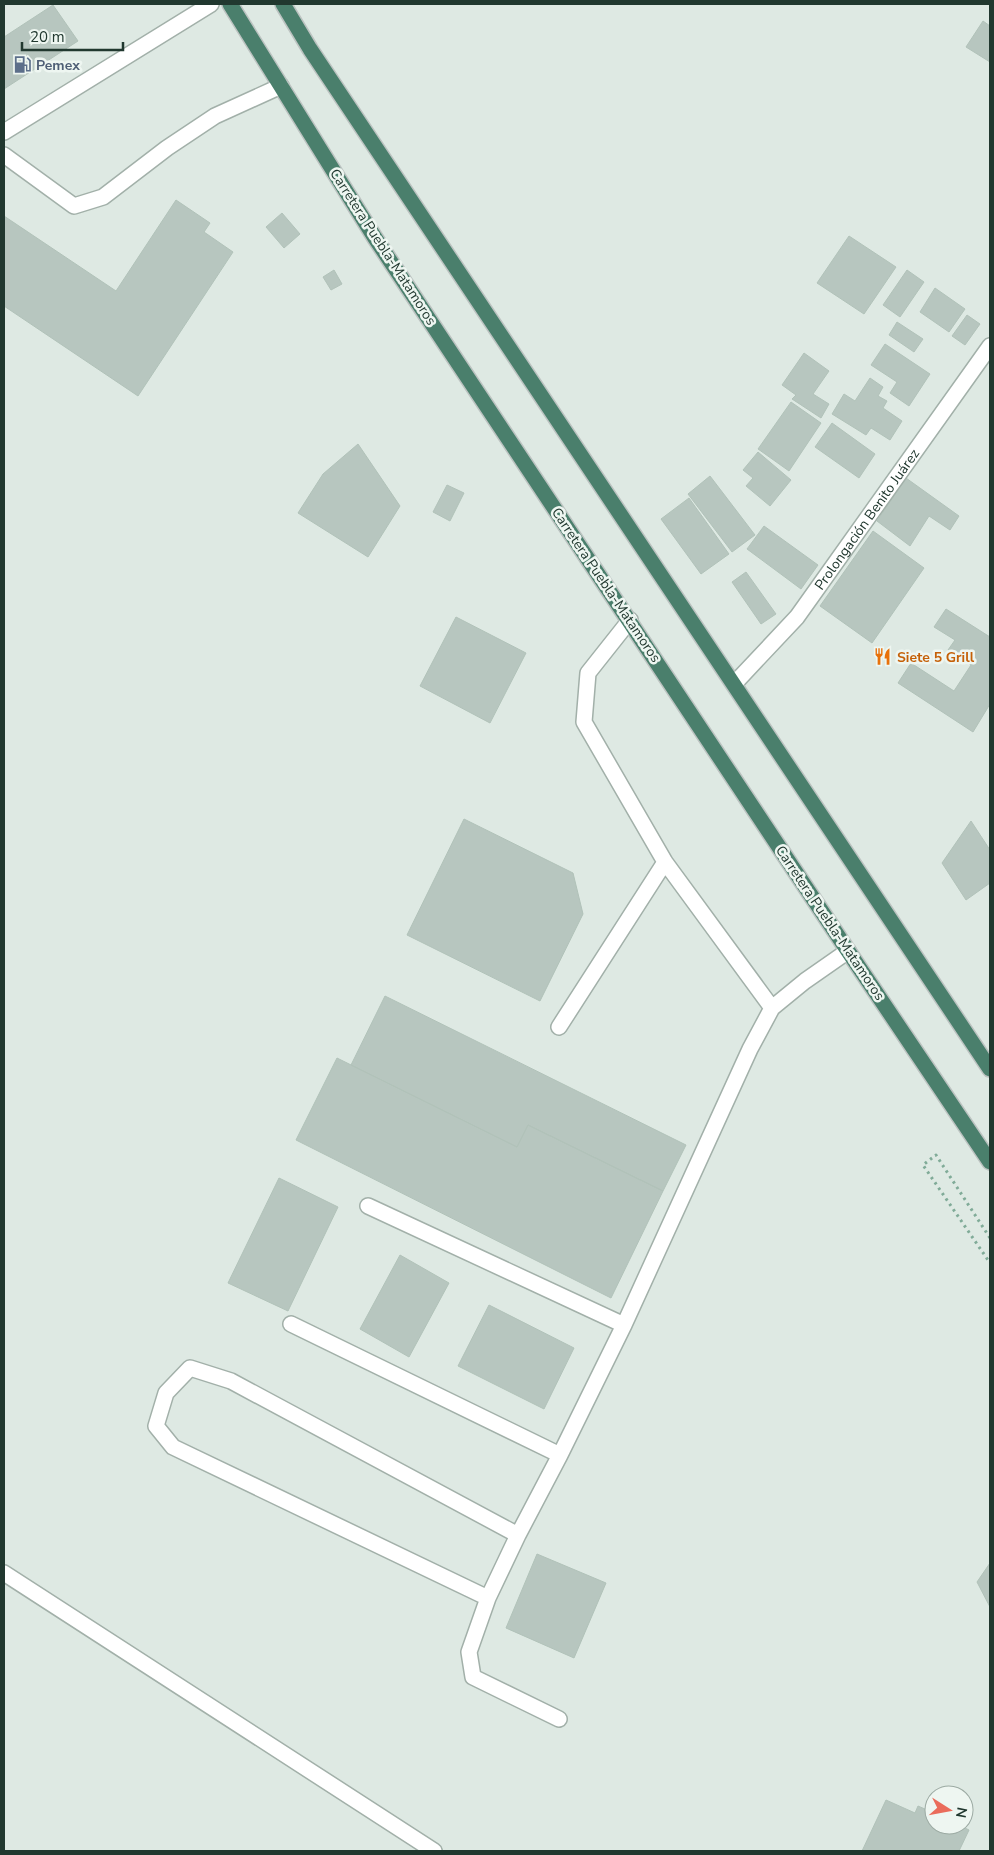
<svg xmlns="http://www.w3.org/2000/svg" width="994" height="1855" font-family="'Nunito Sans',sans-serif">
  <style>
    .building { fill: #b7c6bf; stroke: #b1c2b9 }
    .lines { fill: none; stroke-linecap: round; stroke-linejoin: round }
    .service-casing { stroke: #a2b0a9; stroke-width: 18 }
    .minor-casing { stroke: #a2b0a9; stroke-width: 18 }
    .tertiary-casing { stroke: #a2b0a9; stroke-width: 18 }
    .trunk-casing { stroke: #bcc3c1; stroke-width: 18 }
    .path { stroke: #80ab98; stroke-width: 3; stroke-dasharray: 2.5 4; stroke-linecap: butt }
    .service { stroke: #fff; stroke-width: 15 }
    .minor { stroke: #fff; stroke-width: 15 }
    .tertiary { stroke: #fff; stroke-width: 15 }
    .trunk { stroke: #4a7f6c; stroke-width: 15 }
    .labels { text-anchor: middle; dominant-baseline: central; stroke-width: 5; stroke-linejoin: round; paint-order: stroke }
    .service-label { font-size: 14px; font-weight: bold; fill: #4e5e75; stroke: #eef6f1; text-anchor: start }
    .street-label { font-size: 14px; fill: #21382f; stroke: #eef6f1 }
    .food-label { font-size: 14px; font-weight: bold; fill: #c56008; stroke: #eef6f1; text-anchor: start }
  </style>
  <rect width="100%" height="100%" fill="#dee9e3"/>
  <path class="building" d="M53 5 78 41 4 89V37Z
    M983 21 990 26V62L966 47Z
    M176 200 210 223 204 232 233 252 138 396 4 306V216L116 291Z
    M282 213 300 234 284 248 266 227Z
    M849 236 896 267 864 314 817 283Z
    M334 270 342 284 331 290 323 277Z
    M907 270 924 282 900 317 883 305Z
    M935 288 965 309 949 332 920 312Z
    M967 315 980 324 965 345 952 336Z
    M897 322 923 339 914 352 889 335Z
    M885 344 930 374 909 406 890 393 897 382 871 365Z
    M804 353 829 371 813 394 829 404 821 418 792 399 796 395 782 385Z
    M870 378 883 387 878 396 887 401 883 408 902 421 890 440 871 428 866 435 832 414 844 394 855 401Z
    M791 402 821 423 789 471 758 449Z
    M832 423 875 454 859 478 815 447Z
    M358 444 400 506 368 557 298 513 323 474Z
    M758 452 791 480 770 506 746 486 753 478 743 470Z
    M710 476 755 535 732 552 688 494Z
    M906 478 959 516 950 530 929 516 910 546 877 521Z
    M447 485 464 493 450 521 433 512Z
    M689 498 729 554 701 574 661 519Z
    M764 526 818 565 801 589 747 549Z
    M873 531 924 568 872 643 820 606Z
    M746 572 776 614 761 624 732 582Z
    M946 609 990 637V704L973 732 898 683 911 663 954 691 971 665 948 650 955 640 934 627Z
    M456 617 526 653 490 723 420 686Z
    M464 819 573 873 583 914 540 1001 407 935Z
    M971 821 990 850V883L966 900 942 863Z
    M385 996 686 1145 663 1191 528 1125 517 1147 351 1065Z
    M337 1058 517 1147 528 1125 663 1191 611 1298 296 1140Z
    M279 1178 338 1207 288 1311 228 1283Z
    M400 1255 449 1283 409 1357 360 1329Z
    M489 1305 574 1348 544 1409 458 1366Z
    M537 1554 606 1583 574 1658 506 1628Z
    M990 1563V1607L977 1582Z
    M886 1800 915 1813 918 1806 934 1813V1825H959L969 1830 959 1851H862Z"/>
  <g class="lines">
    <defs>
      <path id="service" d="M4 132 211 4
        M4 155 74 206 103 197 167 148 215 116 281 86
        M630 620 588 673 584 722 665 862 772 1008
        M559 1027 665 862
        M368 1206 624 1325
        M291 1324 560 1455
        M488 1598 173 1447 156 1426 166 1393 190 1368 231 1381 518 1535
        M559 1719 473 1677 469 1652 488 1598 518 1535 560 1455 624 1325 750 1049 772 1008 805 981 848 951"/>
      <g id="minor">
        <path id="s1" d="M734 684 797 617 990 346"/>
      </g>
      <path id="tertiary" d="M4 1573 434 1851"/>
      <path id="trunk" d="M230 4 375 238 848 951 990 1162
        M283 4 310 49 990 1069"/>
    </defs>
    <use href="#service" class="service-casing"/>
    <use href="#minor" class="minor-casing"/>
    <use href="#tertiary" class="tertiary-casing"/>
    <use href="#trunk" class="trunk-casing"/>
    <path class="path" d="M990 1238 936 1155 923 1165 990 1263"/>
    <use href="#service" class="service"/>
    <use href="#minor" class="minor"/>
    <use href="#tertiary" class="tertiary"/>
    <use href="#trunk" class="trunk"/>
  </g>
  <defs>
    <symbol id="fuel-bare" viewBox="-9 -9 18 18"><path d="M-5.5-6h7V0h2V4h1.3V-2.5L3-4.5l.8-.8L6-3V5H2.5V1h-1V6h-7ZM-4.2-4.7v3.2H.2V-4.7Z" fill="#5c6f8a" stroke="#eef6f1" stroke-width="2.5" paint-order="stroke"/></symbol>
    <symbol id="restaurant-bare" viewBox="-9 -9 18 18"><path d="M-5-6h1v4h1v-4h1v4h1v-4h1v5L-1.5 .5V6h-2V.5L-5-1ZM5-6V6H3V1.5H1.5Q1.5-4 5-6Z" fill="#e8710a" stroke="#eef6f1" stroke-width="2.5" paint-order="stroke"/></symbol>
  </defs>
  <g fill-rule="evenodd">
    <use href="#fuel-bare" x="10" y="52" width="25" height="25"/>
    <use href="#restaurant-bare" x="870" y="644" width="25" height="25"/>
  </g>
  <g class="labels">
    <g class="service-label">
      <text x="36" y="65">Pemex</text>
    </g>
    <g class="street-label">
      <text transform="translate(383 247) rotate(57)">Carretera Puebla-Matamoros</text>
      <text stroke="none"><textPath href="#s1" startOffset="212">Prolongación Benito Juárez</textPath></text>
      <text transform="translate(606 585) rotate(56)">Carretera Puebla-Matamoros</text>
      <text transform="translate(830 923) rotate(56)">Carretera Puebla-Matamoros</text>
    </g>
    <g class="food-label">
      <text x="897" y="657">Siete 5 Grill</text>
    </g>
  </g>
  <rect width="994" height="1855" fill="none" stroke="#21382f" stroke-width="10"/>
  <g transform="translate(949 1810) rotate(101)"><circle r="24" fill="#eef6f1" stroke="#9caaa3"/>
  <path d="M0-4L9 19L0 12L-9 19Z" fill="#ea6c5b"/>
  <text y="-8" font-size="14" font-weight="bold" text-anchor="middle" fill="#21382f">N</text>
  </g>
  <path d="M22 42v8h101v-8" fill="none" stroke="#21382f" stroke-width="2.5"/>
  <text x="30" y="42" font-size="15" fill="#21382f" stroke="#eef6f1" stroke-width="4" paint-order="stroke">20 m</text>
</svg>
